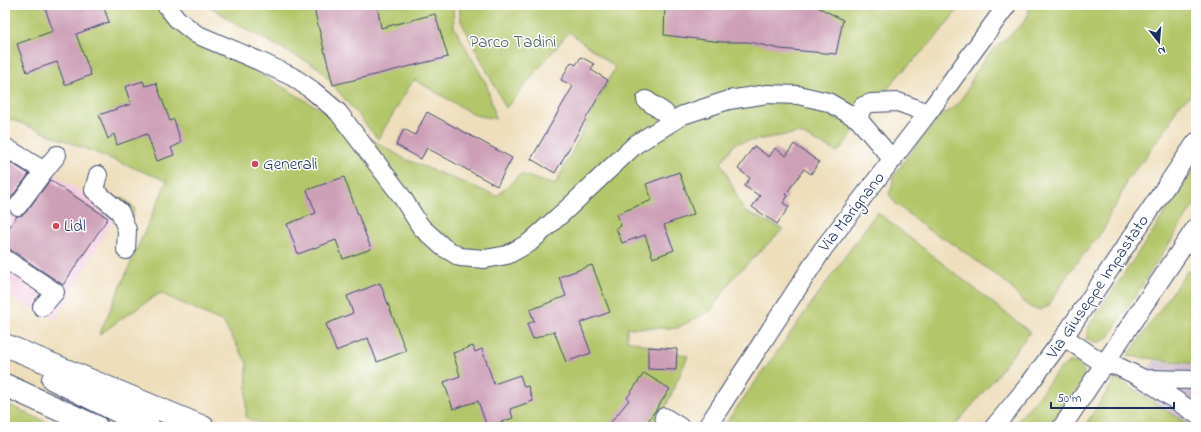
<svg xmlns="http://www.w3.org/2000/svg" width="1201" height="432" font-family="'Indie Flower',sans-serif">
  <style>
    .built { fill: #f3cfe0 }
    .industrial { fill: #cfbdcf }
    .green { fill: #b3c669; stroke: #677a64 }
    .building { fill: #cda0b7 }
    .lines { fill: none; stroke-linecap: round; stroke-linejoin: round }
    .minor-casing { stroke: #3b496c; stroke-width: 20 }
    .highway-casing { stroke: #3b496c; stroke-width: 24 }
    .minor { stroke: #fff; stroke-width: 18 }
    .highway { stroke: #fff; stroke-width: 22 }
    .poi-dot { fill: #d1495b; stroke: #fff; stroke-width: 1.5 }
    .labels { text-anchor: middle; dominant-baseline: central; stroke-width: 3; stroke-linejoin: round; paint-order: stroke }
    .park-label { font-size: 17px; fill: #495c61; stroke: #fff }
    .poi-label { font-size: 17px; fill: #1b2f5e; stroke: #fff; text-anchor: start }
    .street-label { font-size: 17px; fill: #1b2f5e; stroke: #fff }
  </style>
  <rect width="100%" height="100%" fill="#fff"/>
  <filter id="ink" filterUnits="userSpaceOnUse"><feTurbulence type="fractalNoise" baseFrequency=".025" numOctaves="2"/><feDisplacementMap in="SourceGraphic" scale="8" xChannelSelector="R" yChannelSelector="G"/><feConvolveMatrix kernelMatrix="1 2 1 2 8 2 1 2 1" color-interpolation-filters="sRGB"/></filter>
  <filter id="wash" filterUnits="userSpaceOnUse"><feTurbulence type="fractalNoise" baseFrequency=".012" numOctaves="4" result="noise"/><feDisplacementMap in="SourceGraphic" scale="16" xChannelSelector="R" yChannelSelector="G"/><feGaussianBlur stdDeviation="0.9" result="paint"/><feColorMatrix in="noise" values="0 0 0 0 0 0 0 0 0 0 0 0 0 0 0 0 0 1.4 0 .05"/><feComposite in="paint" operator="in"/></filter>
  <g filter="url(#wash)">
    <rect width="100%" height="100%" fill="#eedebc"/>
    <path class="built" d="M5 142 116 215 56 320 5 296Z"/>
    <path class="industrial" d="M1154 361 1196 365V427H1189L1190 425 1135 388Z"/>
    <path class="green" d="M10 5H156L162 16 405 159 497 196 520 174 555 185 615 67 569 32 506 108 461 21 459 5H961L934 40 897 77 838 152 799 133 736 143 721 162 744 211 783 229 733 278 711 310 677 328H627V340L688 356 657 427H269L246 418 247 363 223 322 160 293 121 319 99 335 167 181 5 117V61Z
      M208 5H453L454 27 486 83 496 119 475 115 415 80 411 84 378 139 319 68 238 25Z
      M1030 5H1196V91L1178 106 1168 127 1154 144 1142 162 1128 178 1117 204 1110 212 1107 223 1101 233 1068 274 1049 305 1041 310 1031 308 1022 301 1008 284 955 245 927 229 895 203 889 194 892 187 893 177 919 141 933 126 939 117 957 105 966 92 976 71 990 53 1022 24 1028 15Z
      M1196 167V202L1108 338C1099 343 1095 344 1086 338L1089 326Z
      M122 197 135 208 130 225 117 202Z
      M877 212 1030 332 990 384 954 427H723Z
      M1187 271 1196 277V364L1128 356Z
      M1070 362C1080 362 1086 369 1083 379 1078 392 1056 416 1047 427H1012L1038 397 1057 372 1066 364Z
      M1116 378 1188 424 1186 427H1084Z
      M5 403 57 427H5Z"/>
    <g id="blocks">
      <path class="building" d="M44 5H103L109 22 76 34 91 75 65 85 57 62 27 72 17 44 53 31Z
        M313 5H377L381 28 435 14 448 57 333 85Z
        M665 5H814L843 20 836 54 780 49 749 42H722L664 35Z
        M581 57 594 64 591 70 608 80 555 173 531 159 573 86 561 80 571 62 576 65Z
        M143 81 145 86 156 83 170 121 174 119 181 143 171 148 174 155 157 161 147 134 117 145 114 134 108 139 99 115 131 104 125 87Z
        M427 112 512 158 497 186 427 148 421 159 396 145 404 129 415 135Z
        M794 144 819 162 811 174 804 169 786 194 788 196 783 203 789 207 777 224 752 207 760 196 744 186 750 178 738 169 754 146 769 157 775 148 786 156Z
        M5 159 29 174 10 199 5 196Z
        M679 172 694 214 664 225 674 250 653 258 645 235 622 243 616 228 621 226 617 214 652 200 646 184Z
        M344 177 371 249 343 259 336 240 298 254 287 224 316 213 307 190Z
        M50 180 108 218 63 285 11 250 5 249V234L17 216 22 215 26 212Z
        M592 265 610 312 580 323 591 353 566 362 554 331 533 339 527 324 534 321 530 310 566 296 559 277Z
        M380 283 406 351 377 362 368 338 336 351 326 324 353 313 347 296Z
        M473 346 475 352 482 349 494 384 520 375 524 387 528 386 533 401 510 409 513 418 487 427 478 401 453 409 444 382 460 376 453 353Z
        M648 347 677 349 676 370 648 369Z
        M644 373 670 389 644 427H607L629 400 627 398Z"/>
    </g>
  </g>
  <g filter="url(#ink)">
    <use href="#blocks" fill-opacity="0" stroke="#3b496c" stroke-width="1"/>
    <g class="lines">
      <defs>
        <path id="minor" d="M166 5 177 19 196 34 259 61 293 77 312 90 338 112 400 194 421 227 443 247 460 257 485 259 507 255 529 243 568 208 636 144 683 115 729 100 767 94 798 95 828 102 858 119 893 160
          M646 100 665 113 671 122
          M858 119 863 106 871 103 898 102 928 113
          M5 147 44 171 57 155
          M98 175 94 190 120 212 127 230 126 250
          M18 206 44 171
          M5 259 55 292 42 307
          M1064 337 1104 364 1117 366 1144 379 1196 414
          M1144 379 1196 380
          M664 417 680 427
          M707 427 823 249 928 113 1007 5
          M994 427 1027 387 1064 337 1196 142
          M1062 427 1196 227"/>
        <path id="highway" d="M5 345 203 427
          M53 379 149 427
          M5 385 97 427"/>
      </defs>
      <use href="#minor" class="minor-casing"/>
      <use href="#highway" class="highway-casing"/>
      <use href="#minor" class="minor"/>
      <use href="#highway" class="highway"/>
    </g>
  </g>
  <g class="poi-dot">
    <circle cx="255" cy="164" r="4"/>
    <circle cx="56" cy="226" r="4"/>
  </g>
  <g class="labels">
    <g class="park-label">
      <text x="513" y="42">Parco Tadini</text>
    </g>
    <g class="poi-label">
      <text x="263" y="164">Generali</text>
      <text x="64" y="226">Lidl</text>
    </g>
    <g class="street-label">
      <text transform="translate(852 212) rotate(-52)">Via Marignano</text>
      <text transform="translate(1098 287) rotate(-56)">Via Giuseppe Impastato</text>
    </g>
  </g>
  <rect width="1201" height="432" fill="none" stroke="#fff" stroke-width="20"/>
  <g transform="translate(1159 42) rotate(163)" stroke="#ffffff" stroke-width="3" paint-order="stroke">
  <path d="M0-3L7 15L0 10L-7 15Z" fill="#1b2f5e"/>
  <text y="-6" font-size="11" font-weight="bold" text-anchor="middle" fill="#1b2f5e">N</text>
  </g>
  <path d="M1051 402v6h123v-6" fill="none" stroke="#1b2f5e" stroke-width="2"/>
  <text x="1057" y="402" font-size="12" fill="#1b2f5e" stroke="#ffffff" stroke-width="3" paint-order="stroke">50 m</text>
</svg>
